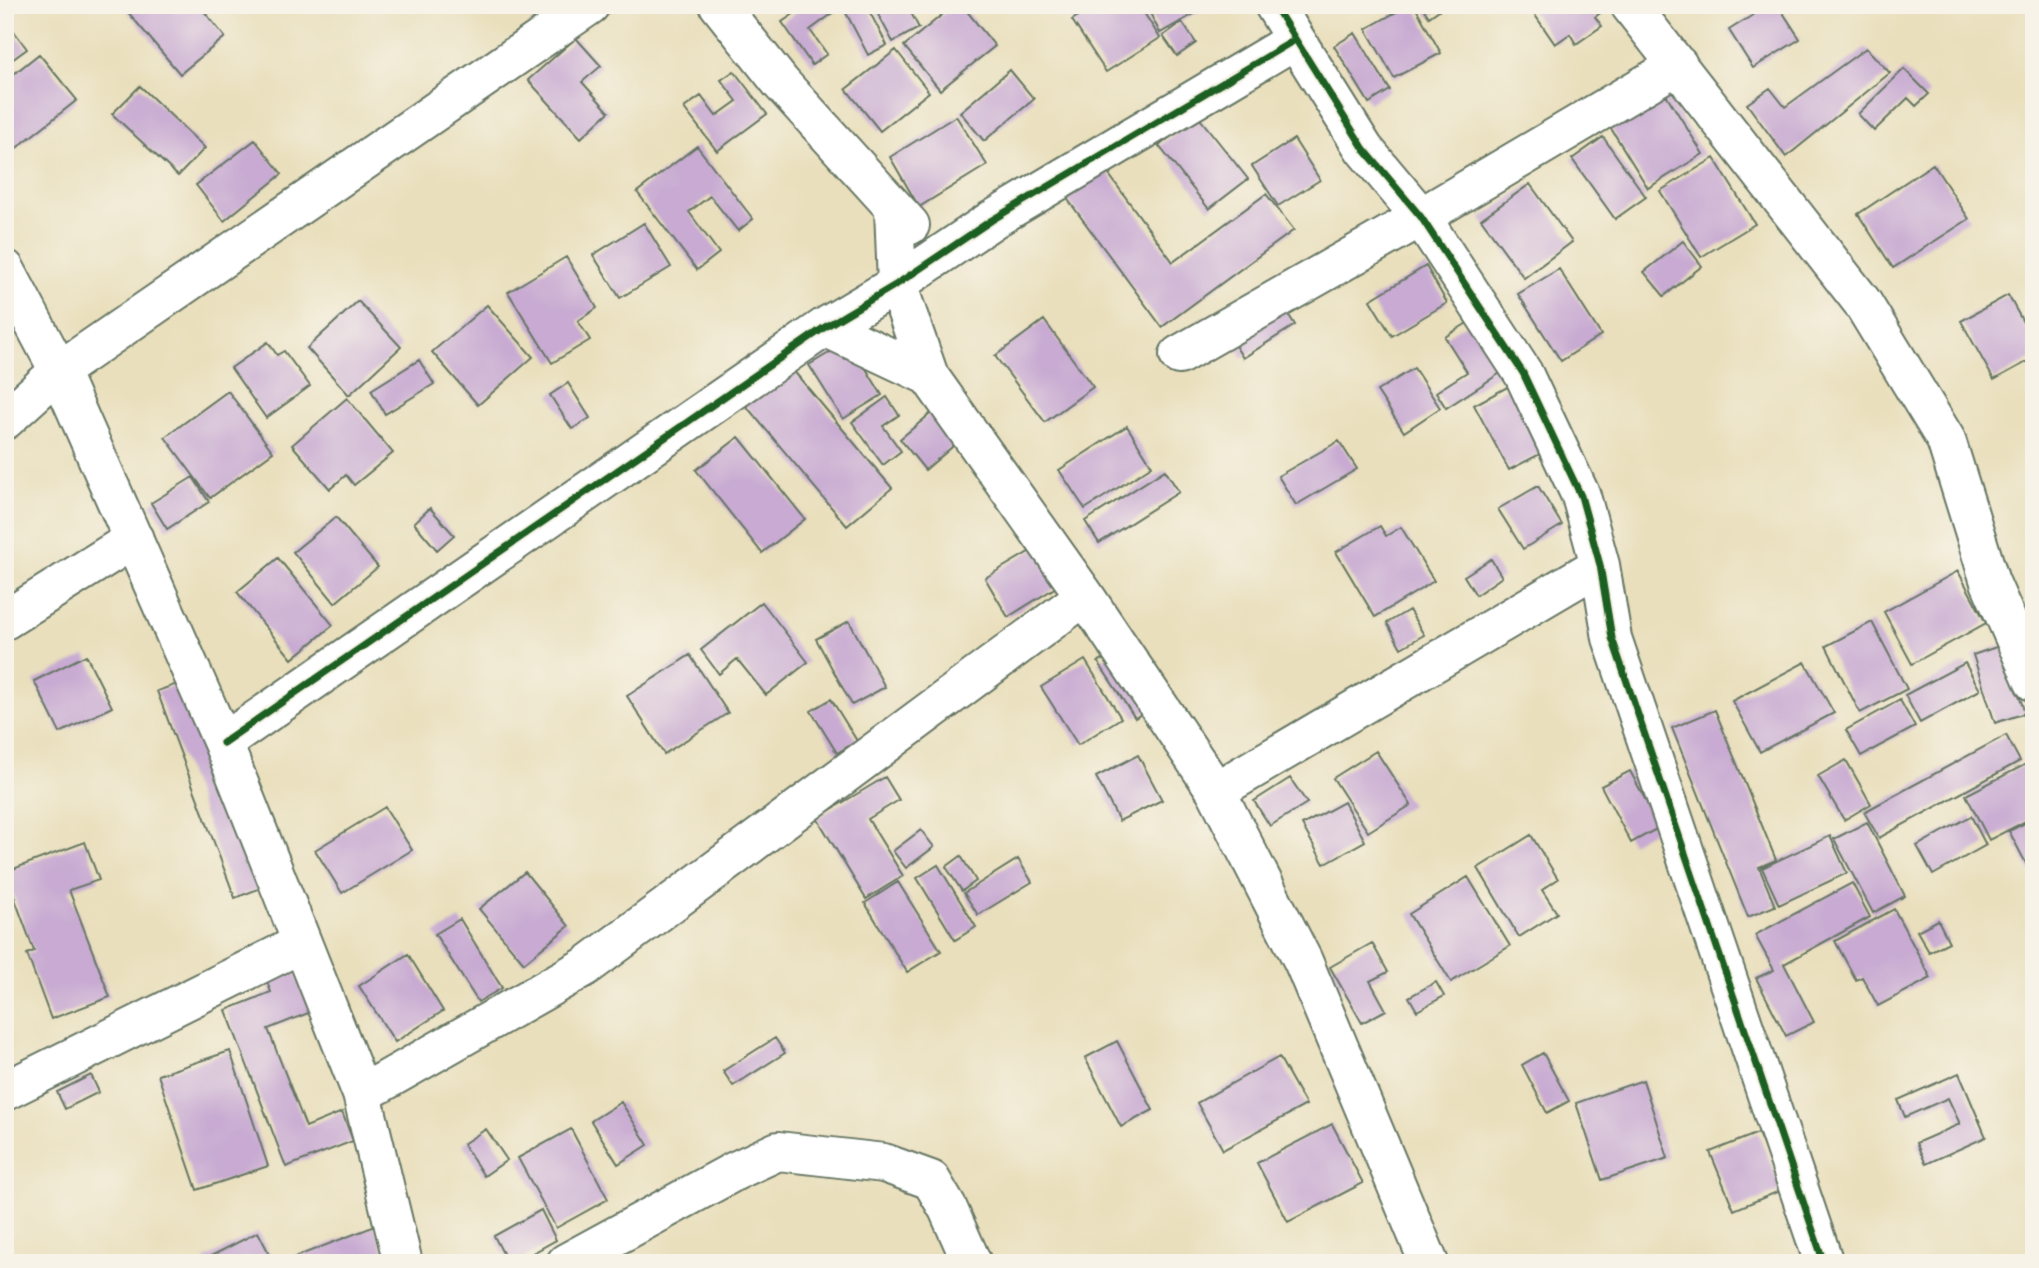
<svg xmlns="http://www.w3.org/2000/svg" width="2039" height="1268" font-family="Sriracha,sans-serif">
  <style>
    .building { fill: #c8aad2 }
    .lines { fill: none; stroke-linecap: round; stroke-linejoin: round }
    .minor-casing { stroke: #667664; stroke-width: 42 }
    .minor { stroke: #fff; stroke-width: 38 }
    .cycleway-casing { stroke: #f7f3e8; stroke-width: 11 }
    .cycleway { stroke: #1b5e20; stroke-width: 7 }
  </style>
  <rect width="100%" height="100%" fill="#f7f3e8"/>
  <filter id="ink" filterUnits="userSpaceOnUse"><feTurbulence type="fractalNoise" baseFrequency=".0143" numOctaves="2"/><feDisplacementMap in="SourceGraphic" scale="14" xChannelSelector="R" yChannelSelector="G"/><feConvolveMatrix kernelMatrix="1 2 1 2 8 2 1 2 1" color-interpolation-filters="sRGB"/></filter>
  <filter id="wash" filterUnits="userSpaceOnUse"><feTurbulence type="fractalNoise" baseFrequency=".00686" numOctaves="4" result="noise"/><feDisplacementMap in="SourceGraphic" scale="28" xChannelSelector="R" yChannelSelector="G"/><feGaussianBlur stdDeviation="1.57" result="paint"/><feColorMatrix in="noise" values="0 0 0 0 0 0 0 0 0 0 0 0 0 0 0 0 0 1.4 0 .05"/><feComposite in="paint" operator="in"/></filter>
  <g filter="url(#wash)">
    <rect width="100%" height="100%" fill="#e9dfbc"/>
    <g id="blocks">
      <path class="building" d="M122 5H199L225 37 180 74Z
        M807 5H844L810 30 827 54 812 65 782 22Z
        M850 5H866L887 45 868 55 844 9Z
        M873 5H907L919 28 893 42Z
        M954 5H962L995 46 940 90 904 46Z
        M1096 5H1139L1160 38 1106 72 1072 20Z
        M1146 5H1210L1160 33Z
        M1409 5H1414L1441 53 1394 78 1366 29Z
        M1421 5H1446L1429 17Z
        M1528 5H1611L1595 17 1602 26 1576 44 1570 34 1555 44Z
        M1769 5H1778L1800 39 1753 68 1729 30Z
        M5 19 27 49 5 65Z
        M1182 22 1196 43 1177 56 1163 36Z
        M1355 33 1390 90 1369 103 1334 46Z
        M576 38 601 66 582 82 609 112 581 138 528 80Z
        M1866 48 1890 73 1786 157 1747 104 1770 88 1785 107Z
        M896 50 929 92 880 131 846 89Z
        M39 54 77 100 9 154 5 150V81Z
        M1904 69 1929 94 1916 106 1908 98 1874 131 1858 114Z
        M1010 70 1034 99 984 141 960 112Z
        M734 71 767 114 717 151 684 108 701 96 716 116 737 101 721 80Z
        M140 86 205 148 178 176 112 114Z
        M1662 88 1703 154 1648 188 1607 122Z
        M1197 115 1248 179 1209 209 1159 146Z
        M956 116 987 165 919 207 890 157Z
        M1603 137 1646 197 1615 219 1572 159Z
        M1294 139 1320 180 1278 206 1252 166Z
        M255 140 282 174 224 221 196 185Z
        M697 146 753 219 738 231 710 196 689 212 719 253 697 270 637 192Z
        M1714 158 1755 224 1701 257 1660 191Z
        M1933 164 1969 219 1893 268 1858 214Z
        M1102 165 1173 262 1266 194 1294 230 1162 327 1063 193Z
        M1530 184 1572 242 1524 278 1481 219Z
        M644 223 671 267 620 298 593 255Z
        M1683 241 1702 266 1664 296 1644 272Z
        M566 257 597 308 578 321 590 340 552 363 508 292Z
        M1426 266 1447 303 1392 336 1370 300Z
        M1559 269 1601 335 1561 361 1518 294Z
        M2008 295 2034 342V358L1994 380 1961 321Z
        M358 301 401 347 349 395 307 348Z
        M487 305 533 357 478 405 432 352Z
        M1283 306 1295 325 1243 358 1231 339Z
        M1044 320 1093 387 1045 422 995 356Z
        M1472 320 1505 370 1446 408 1436 392 1467 372 1445 337Z
        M849 341 882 395 843 419 809 365Z
        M268 342 277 355 284 351 310 386 266 418 231 368Z
        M419 360 434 384 385 414 371 390Z
        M787 363 892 488 847 526 742 401Z
        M1414 368 1440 408 1404 432 1377 391Z
        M568 383 590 418 572 429 550 395Z
        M1511 385 1546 451 1509 470 1474 405Z
        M228 391 273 452 210 498 165 437Z
        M887 397 899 415 883 426 901 451 883 465 852 422Z
        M347 398 393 453 354 485 346 475 330 489 292 445Z
        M935 410 959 441 925 470 900 439Z
        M1127 426 1152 466 1085 509 1059 470Z
        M739 437 805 519 762 553 696 470Z
        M1339 441 1357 469 1296 505 1278 476Z
        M1165 470 1179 492 1099 543 1085 521Z
        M193 477 209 502 167 529 151 503Z
        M1538 486 1562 525 1523 549 1498 509Z
        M430 508 454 535 437 550 414 523Z
        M336 517 378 567 335 603 293 552Z
        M1380 526 1386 536 1401 527 1434 581 1375 617 1336 552Z
        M1044 543 1066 581 1008 617 985 578Z
        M278 558 333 625 292 659 237 592Z
        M1491 559 1502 577 1476 595 1464 576Z
        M1958 571 1986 623 1912 664 1884 612Z
        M762 602 808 662 766 695 737 659 719 674 701 650Z
        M1409 610 1424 635 1401 648 1387 623Z
        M849 621 885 687 852 705 816 639Z
        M1872 622 1907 689 1860 713 1826 646Z
        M2002 645 2025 713 1995 723 1973 655Z
        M1122 646 1158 703 1135 718 1098 662Z
        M86 655 112 707 60 733 34 681Z
        M690 655 728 713 664 754 627 696Z
        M1085 660 1121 718 1078 745 1041 687Z
        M1805 662 1834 713 1760 752 1732 701Z
        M1965 663 1980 690 1920 723 1905 695Z
        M183 682 261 888 235 898 157 691Z
        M831 699 857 741 837 753 811 711Z
        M1900 700 1915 727 1861 756 1846 730Z
        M1715 710 1776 860 1759 867 1775 906 1748 917 1672 728Z
        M2006 735 2020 761 1879 838 1864 812Z
        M1376 751 1411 805 1368 832 1333 778Z
        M1138 755 1162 800 1119 821 1096 777Z
        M1846 760 1871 804 1844 820 1818 776Z
        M2026 764 2034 780V817L1989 840 1966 795Z
        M1630 771 1660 827 1631 843 1601 786Z
        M885 777 899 800 868 819 903 876 866 899 817 818Z
        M1290 778 1307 803 1270 826 1254 801Z
        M1344 802 1365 841 1324 864 1302 825Z
        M385 807 412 850 342 893 315 850Z
        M1971 816 1986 845 1933 875 1917 846Z
        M1867 822 1905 896 1873 913 1834 839Z
        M2027 822 2034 835 2031 873 2009 831Z
        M921 830 934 847 906 868 893 851Z
        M1531 835 1558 879 1542 890 1557 913 1519 937 1478 868Z
        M1830 836 1847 873 1779 905 1762 868Z
        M85 842 99 880 69 890 110 997 51 1019 27 954 34 951 5 872Z
        M961 856 976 881 962 891 946 867Z
        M1018 859 1032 882 978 915 964 893Z
        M938 865 976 927 955 940 917 878Z
        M525 872 569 926 524 963 479 909Z
        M1468 877 1510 946 1451 982 1409 914Z
        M898 882 941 951 907 972 865 903Z
        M1852 883 1870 917 1784 964 1814 1022 1786 1036 1756 978 1774 970 1755 935Z
        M1894 909 1931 978 1878 1006 1862 977 1856 980 1835 941Z
        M460 919 502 988 478 1002 435 934Z
        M1938 920 1949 942 1929 952 1917 931Z
        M1372 943 1388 972 1370 981 1386 1010 1362 1023 1330 967Z
        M408 954 443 1011 395 1042 359 986Z
        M294 969 311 1012 268 1029 306 1127 342 1112 353 1141 286 1167 226 1010 271 992 266 979Z
        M1436 982 1444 996 1417 1011 1409 997Z
        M775 1038 785 1053 733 1086 723 1071Z
        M1117 1041 1153 1110 1121 1127 1085 1058Z
        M230 1051 268 1166 197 1190 158 1075Z
        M1543 1053 1569 1101 1547 1113 1522 1065Z
        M1279 1057 1306 1105 1223 1150 1197 1103Z
        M1959 1073 1986 1137 1926 1164 1916 1143 1960 1124 1948 1098 1905 1117 1898 1100Z
        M91 1075 99 1092 65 1109 57 1092Z
        M1643 1080 1668 1158 1602 1180 1576 1103Z
        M621 1102 648 1145 618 1164 591 1121Z
        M1332 1124 1363 1183 1288 1222 1257 1163Z
        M486 1129 507 1160 484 1176 463 1144Z
        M571 1129 608 1199 556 1228 518 1158Z
        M1758 1133 1782 1190 1734 1210 1710 1152Z
        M541 1210 556 1240 515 1263H508L494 1236Z
        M375 1226 389 1263H298L295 1257Z
        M258 1232 274 1263H207L205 1259Z"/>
    </g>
  </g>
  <g filter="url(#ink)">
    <use href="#blocks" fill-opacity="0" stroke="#667664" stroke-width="2"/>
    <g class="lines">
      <defs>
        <path id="minor" d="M719 5 781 83 910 225
          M1274 5 1364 149 1421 217 1523 373 1581 496 1600 565 1612 638 1824 1263
          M1630 5 1862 302 1946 440 1990 582 2034 682
          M894 208 897 284 929 376 1085 596 1216 791 1303 961 1429 1263
          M5 269 59 371 223 743 362 1094 403 1263
          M825 327 929 376
          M1179 355 1421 217 1678 65
          M5 420 59 371 590 5
          M5 620 134 539
          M223 743 825 327 897 284 992 220 1293 41
          M1216 791 1600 565
          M5 1091 302 943
          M362 1094 585 967 1085 596
          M566 1263 735 1171 778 1151 884 1163 931 1180 948 1209 972 1263"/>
      </defs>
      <use href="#minor" class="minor-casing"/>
      <use href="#minor" class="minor"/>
      <defs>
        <path id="cycleway" d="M1274 5 1364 149 1421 217 1523 373 1581 496 1600 565 1612 638 1824 1263
          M223 743 825 327 897 284 992 220 1293 41"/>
      </defs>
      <use href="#cycleway" class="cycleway-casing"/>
      <use href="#cycleway" class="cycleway"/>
    </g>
  </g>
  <rect width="2039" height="1268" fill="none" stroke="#f7f3e8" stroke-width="28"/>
</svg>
